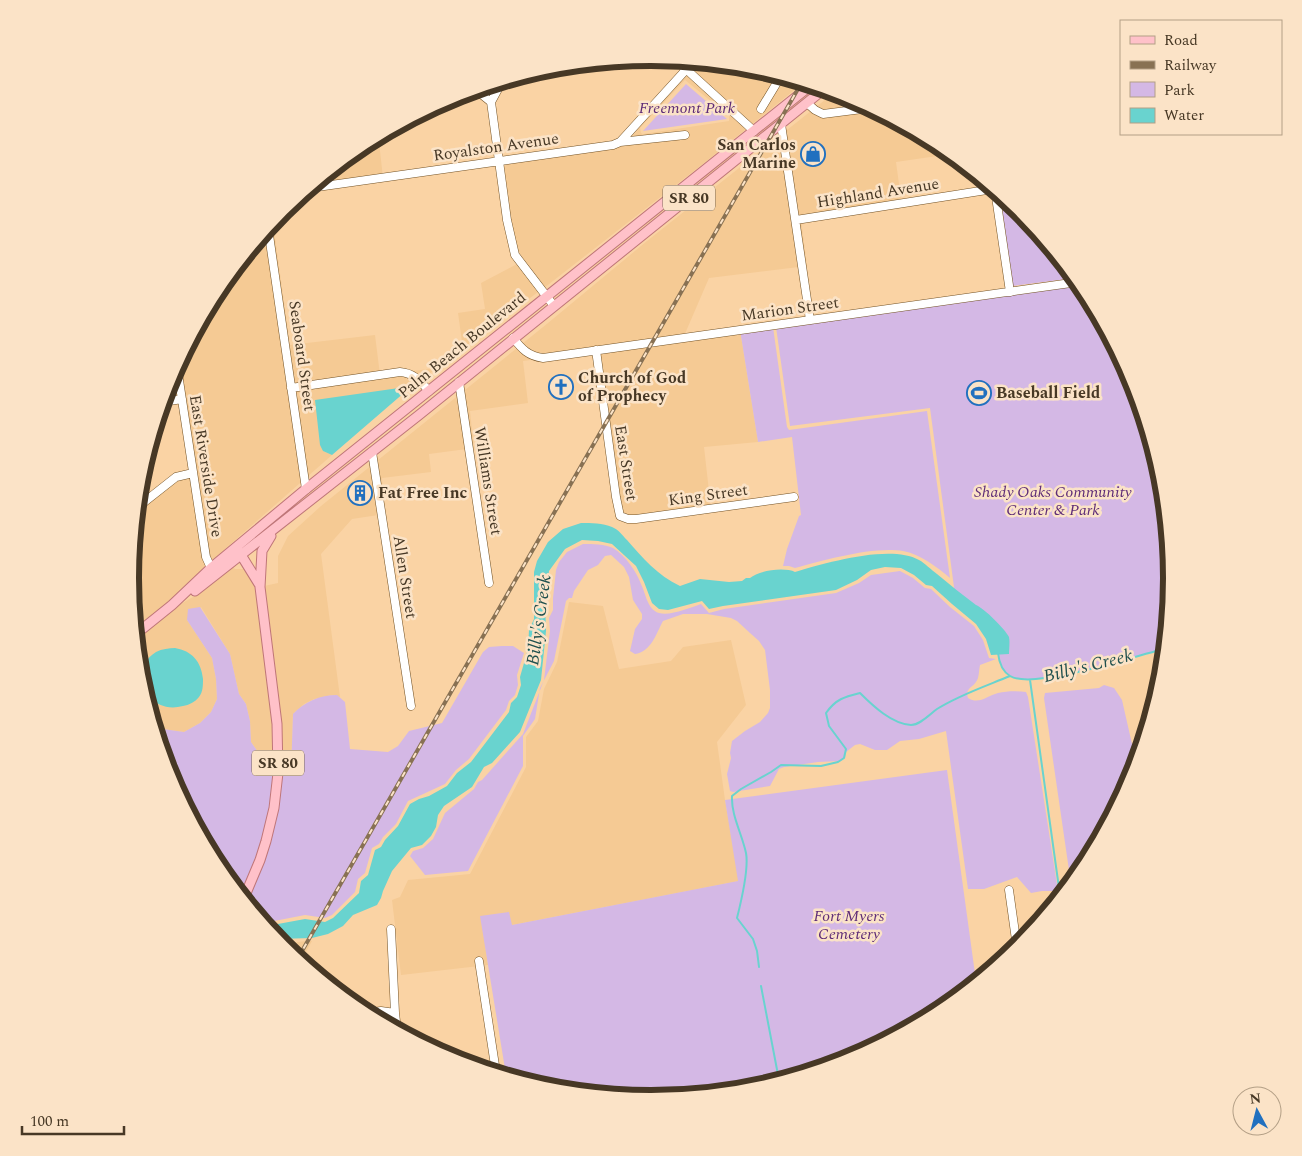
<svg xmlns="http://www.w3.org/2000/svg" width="1302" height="1156" font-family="Spectral,serif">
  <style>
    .built { fill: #f5ca94; fill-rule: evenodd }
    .green { fill: #d4b8e5 }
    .water { fill: #69d3cf }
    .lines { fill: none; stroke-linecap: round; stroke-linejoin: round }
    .stream { stroke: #69d3cf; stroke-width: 2 }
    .minor-casing { stroke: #735225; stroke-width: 9 }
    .major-casing { stroke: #bf7678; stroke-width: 11 }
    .minor { stroke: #fff; stroke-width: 8 }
    .major { stroke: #ffc1c9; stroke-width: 9 }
    .rail-casing { stroke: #887153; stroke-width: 4 }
    .rail { stroke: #fbe3c7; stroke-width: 2; stroke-dasharray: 5.5; stroke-linecap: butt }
    .labels { text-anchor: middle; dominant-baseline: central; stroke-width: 5; stroke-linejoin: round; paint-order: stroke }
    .shield { fill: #fbe3c7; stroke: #7d6b56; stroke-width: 1 }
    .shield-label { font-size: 15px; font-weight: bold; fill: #473825 }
    .park-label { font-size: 16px; font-style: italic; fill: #5e2c77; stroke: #fbe3c7 }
    .poi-label { font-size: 16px; font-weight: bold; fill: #473825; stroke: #fbe3c7; text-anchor: start }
    .street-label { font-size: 16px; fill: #473825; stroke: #fbe3c7 }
    .water-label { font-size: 18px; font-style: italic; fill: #20504e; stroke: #fbe3c7 }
    .rim { fill: none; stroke: #473825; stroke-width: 6 }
  </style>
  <rect width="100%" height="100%" fill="#fad3a4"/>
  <path class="built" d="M696 62 753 68 803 83 704 163 544 288 517 249 510 220 504 162 625 140 634 134ZM685 80 729 116V121L643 134 641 133 640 128Z
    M835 92 850 97 940 145 951 154 896 162 902 206 801 219 807 266 709 278 684 336 740 330 758 442 704 447 711 509 622 520 600 351 523 361 528 403 470 411 474 448 429 454 431 472 382 478 385 514 352 519 321 554 340 697 332 695 314 699 304 704 293 714 291 772 288 774H281L271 636 264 586 278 583V556L288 536 321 506 548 323 647 241Z
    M375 138 379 142 383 178 311 187 362 145Z
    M273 223 290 345 375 335 380 375 437 368 405 392 398 388 323 451 332 455 225 549 221 555 173 599 136 629 131 578 138 506 193 470 178 395 165 396 170 379 218 289Z
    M517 264 538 292 463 349 458 313 485 309 481 283Z
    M233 567 235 569H246L256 587 273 725 274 774 261 773 262 768 260 755 251 742 250 721 246 704 239 694 230 654 201 607 187 620 212 658 216 679 217 699 211 712 200 723 184 732 163 729 154 723 140 679 136 639 177 606 193 597Z
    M569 602 603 606 619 669 671 661 683 647 731 640 746 705 717 742 725 800 739 881 512 925 481 916 488 965 401 975 392 900 400 897 408 880 470 874 526 767V737L538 721 544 689 557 662Z
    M306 941H312L301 961 282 944Z"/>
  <path class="green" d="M686 84 727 119 643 131Z
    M1000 194 1019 210 1075 278 1013 286Z
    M1080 284 1132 379 1162 477 1171 578 1165 646 1160 650 1052 678 1022 680 1010 676 1002 669 997 647 993 636 956 602 930 408 790 426 776 327Z
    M773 327 787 427 789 430 927 411 950 578C937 567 920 554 903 551 873 546 825 560 795 568L789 566H783L787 549 799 516 801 515 792 437 758 442 740 330Z
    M583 544C592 544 605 544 613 548 626 556 636 571 641 584 646 594 647 609 659 613 671 616 689 608 701 604L709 613 724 609 836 593 859 583 871 575 900 571 913 578 925 588 931 589 950 607 974 626 983 640 989 658 996 659 980 665C979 670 979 674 978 678 975 688 964 687 968 698 979 705 987 696 998 693 1007 691 1017 691 1026 692L1028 697 1058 891H1060H1042L1031 893 1017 877 984 889H968L946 731 919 739 900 741 887 750H875L860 744 855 745 846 752 845 758 841 761 818 762 784 767 779 769 770 786 733 792 730 791 727 774 731 758 730 753 732 741 745 731 760 722 768 713 770 708V690L765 650 759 641 750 633 737 621 731 618 707 614H683L663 621C656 634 651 652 635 654L630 651 635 629 642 619V614L633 600 629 577 624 567 611 555 605 556 598 565 588 570 574 591 572 598H569L566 601 554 661 540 688 535 719 523 736V766L468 871 425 875 410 856 413 851 423 848 433 839 445 813 474 789 478 782 482 780 523 734 544 680 550 631 549 618 553 610V598L556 570 559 562 567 552Z
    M200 607 230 654 239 694 246 704 250 721 251 742 260 755 262 768 261 773 274 774 270 807 257 859 241 895 218 867 170 777 154 723 163 729 184 732 200 723 211 712 217 699 216 679 212 658 187 620 188 609Z
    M502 646H513L524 653 517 675 518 685 515 695 509 701 506 710 469 759 456 770 445 784 408 801 396 824 383 837 379 844 372 848 365 873 358 879 355 892 332 915 325 918 305 915 264 923 246 901 281 774H288L291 772 293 714C304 702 320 695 337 695L345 702 350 749 388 752 398 746 409 731 442 723 483 652 489 647Z
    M1104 685 1114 688 1122 700 1132 744V775L1084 867 1076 876 1070 877 1044 698 1045 693 1099 688Z
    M947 770 976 981 940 1011 850 1059 752 1089 651 1098 549 1088 506 1075 480 916 509 912 512 925 738 881 725 800Z"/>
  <path class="water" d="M399 388 405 392 332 455 323 451 320 445 315 400Z
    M581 523C591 523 603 523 612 527 619 530 622 535 627 540 642 557 658 576 680 586L700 579 729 582 742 581 746 578H750C759 570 785 567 795 572 826 563 890 544 919 560 925 563 931 570 937 574 950 585 963 595 976 605 984 608 1005 629 1009 637 1010 642 1009 649 1009 654L991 655 986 639 976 624 952 604 932 586 926 585 914 575 901 568 885 567 871 570 857 580 836 590 723 606 709 609 702 601 668 610 659 609 652 603 644 582 636 566 612 544 598 541 582 540 565 549 549 571 545 602 546 631 541 680 520 732 492 763 484 767 472 787 444 806 438 815 436 827 431 836 422 845 411 848 392 871 383 891 381 898 377 905 353 915 343 926 328 934 312 938 277 939 267 926 305 919 325 922 333 918 359 893 361 881 368 875 375 850 381 847 385 840 398 826 410 804 419 799 429 796 447 786 457 773 471 762 509 712 511 703 517 697 521 685 520 677 528 649 529 630 534 619V572L537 561 548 542 563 529Z
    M175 648C192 651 201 661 203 679 203 685 203 692 199 697 195 702 189 705 183 706 146 716 127 670 156 652 162 649 169 648 175 648Z"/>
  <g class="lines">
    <path class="stream" d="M998 653C999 662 1002 671 1010 676 1033 690 1132 657 1160 650L1165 646
      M1030 680 1059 888
      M759 967 757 951 753 939 737 918C741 902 749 869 746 853 742 834 731 815 732 796L741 789 771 772 781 765 821 766 838 762 844 758 846 749 829 726 826 713C836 699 844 697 860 693 873 706 892 724 911 725 920 725 930 714 937 709 959 695 986 686 1010 676
      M761 986 779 1080"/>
    <defs>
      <path id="minor" d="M676 60 754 131
        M476 90 491 102 507 220 515 255 554 306
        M491 102 498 89 505 81
        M807 103 815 110 823 114 870 108
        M761 109 781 76
        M781 124 810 320
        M620 142 693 62
        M310 188 613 145 620 142 685 135
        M995 190 1010 292
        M796 220 993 189
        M268 228 306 489
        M513 338C522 349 528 356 543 358L1078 282
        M596 350 616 497 620 516 628 519H636L794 497
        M177 367 206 557 211 568
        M459 382 489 583
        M291 388 400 372C414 373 420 381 429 391
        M163 402 182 399
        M372 452 411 706
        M140 485 141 475
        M138 507 176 477 193 473
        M1009 890 1017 947
        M391 929 395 1013 397 1030
        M479 961 496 1072
        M365 1013 381 1011 395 1013"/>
      <path id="major" d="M238 550 259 584
        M195 591 419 415 824 89
        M136 634 172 605 211 568 306 489 811 85
        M244 898 260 860 266 841 274 808 278 773 277 724 260 587 262 551 271 536"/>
    </defs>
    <use href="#minor" class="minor-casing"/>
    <use href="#major" class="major-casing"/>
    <use href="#minor" class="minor"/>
    <use href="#major" class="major"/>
    <defs>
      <path id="rail" d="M298 958 802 82"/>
    </defs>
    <use href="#rail" class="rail-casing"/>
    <use href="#rail" class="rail"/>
  </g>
  <defs>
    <symbol id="shop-ring" viewBox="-11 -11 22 22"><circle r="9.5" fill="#fbe3c7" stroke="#2170bf" stroke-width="1.5"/><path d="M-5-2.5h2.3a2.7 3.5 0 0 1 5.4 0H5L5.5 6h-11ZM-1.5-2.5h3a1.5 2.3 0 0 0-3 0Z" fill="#2170bf"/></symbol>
    <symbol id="church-ring" viewBox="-11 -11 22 22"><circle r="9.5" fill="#fbe3c7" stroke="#2170bf" stroke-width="1.5"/><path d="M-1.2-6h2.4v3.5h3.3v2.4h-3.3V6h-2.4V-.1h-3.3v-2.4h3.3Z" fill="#2170bf"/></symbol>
    <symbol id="stadium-ring" viewBox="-11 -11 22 22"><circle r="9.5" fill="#fbe3c7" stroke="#2170bf" stroke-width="1.5"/><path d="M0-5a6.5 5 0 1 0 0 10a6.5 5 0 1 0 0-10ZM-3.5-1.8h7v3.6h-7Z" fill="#2170bf"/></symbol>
    <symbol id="building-ring" viewBox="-11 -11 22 22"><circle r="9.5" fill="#fbe3c7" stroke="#2170bf" stroke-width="1.5"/><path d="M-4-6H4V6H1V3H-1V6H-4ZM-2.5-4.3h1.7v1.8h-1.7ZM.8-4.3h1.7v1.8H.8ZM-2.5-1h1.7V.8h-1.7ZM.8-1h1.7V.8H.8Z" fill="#2170bf"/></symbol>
  </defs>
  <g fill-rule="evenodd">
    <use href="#shop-ring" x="799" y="140" width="28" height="28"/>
    <use href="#church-ring" x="547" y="373" width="28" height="28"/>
    <use href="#stadium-ring" x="965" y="379" width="28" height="28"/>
    <use href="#building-ring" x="346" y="479" width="28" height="28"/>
  </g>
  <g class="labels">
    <g class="shield">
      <rect x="663" y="185.5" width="52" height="25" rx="4"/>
      <rect x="252" y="750.5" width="52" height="25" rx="4"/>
    </g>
    <g class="shield-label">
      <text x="689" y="198">SR 80</text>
      <text x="278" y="763">SR 80</text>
    </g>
    <g class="park-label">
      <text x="687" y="108">Freemont Park</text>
      <text x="1053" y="492">Shady Oaks Community<tspan x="1053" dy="18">Center &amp; Park</tspan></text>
      <text x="849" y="916">Fort Myers<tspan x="849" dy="18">Cemetery</tspan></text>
    </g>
    <g class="poi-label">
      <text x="796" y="145" text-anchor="end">San Carlos<tspan x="796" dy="18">Marine</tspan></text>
      <text x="578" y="378">Church of God<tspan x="578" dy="18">of Prophecy</tspan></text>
      <text x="996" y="393">Baseball Field</text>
      <text x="378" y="493">Fat Free Inc</text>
    </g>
    <g class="street-label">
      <text transform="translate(496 147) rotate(-8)">Royalston Avenue</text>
      <text transform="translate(878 193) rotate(-9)">Highland Avenue</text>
      <text transform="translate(790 309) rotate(-8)">Marion Street</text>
      <text transform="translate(462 345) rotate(-39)">Palm Beach Boulevard</text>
      <text transform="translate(302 356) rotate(82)">Seaboard Street</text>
      <text transform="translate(626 463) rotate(81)">East Street</text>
      <text transform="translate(206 466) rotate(81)">East Riverside Drive</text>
      <text transform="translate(488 481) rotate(81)">Williams Street</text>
      <text transform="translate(708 495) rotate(-8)">King Street</text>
      <text transform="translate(405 577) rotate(81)">Allen Street</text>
    </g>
    <g class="water-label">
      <text transform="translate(539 620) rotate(-82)">Billy's Creek</text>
      <text transform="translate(1088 666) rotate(-14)">Billy's Creek</text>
    </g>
  </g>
  <path d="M0 0H1302V1156H0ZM139 578a512 512 0 1 1 1024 0a512 512 0 1 1-1024 0Z" fill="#fbe3c7" fill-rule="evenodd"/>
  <path class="rim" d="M139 578a512 512 0 1 1 1024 0a512 512 0 1 1-1024 0Z"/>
  <rect x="1120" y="20" width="162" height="115" fill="#fbe3c7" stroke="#b39f86"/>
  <rect x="1130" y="36" width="25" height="8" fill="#ffc1c9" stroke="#b39f86"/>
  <text x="1164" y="45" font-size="15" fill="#473825">Road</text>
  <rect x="1130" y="61" width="25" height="8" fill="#887153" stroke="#b39f86"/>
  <text x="1164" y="70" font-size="15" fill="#473825">Railway</text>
  <rect x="1130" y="82" width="25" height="15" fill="#d4b8e5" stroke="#b39f86"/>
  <text x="1164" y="95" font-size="15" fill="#473825">Park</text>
  <rect x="1130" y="108" width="25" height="15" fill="#69d3cf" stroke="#b39f86"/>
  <text x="1164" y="120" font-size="15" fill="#473825">Water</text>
  <g transform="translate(1257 1111) rotate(353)"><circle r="24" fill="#fbe3c7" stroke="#b39f86"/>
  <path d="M0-4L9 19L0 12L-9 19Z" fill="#2170bf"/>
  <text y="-8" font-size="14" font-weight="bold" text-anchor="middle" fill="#473825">N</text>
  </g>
  <path d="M22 1126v8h102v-8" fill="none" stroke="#473825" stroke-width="2.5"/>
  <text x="30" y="1126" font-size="15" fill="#473825" stroke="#fbe3c7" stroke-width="4" paint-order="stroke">100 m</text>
</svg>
